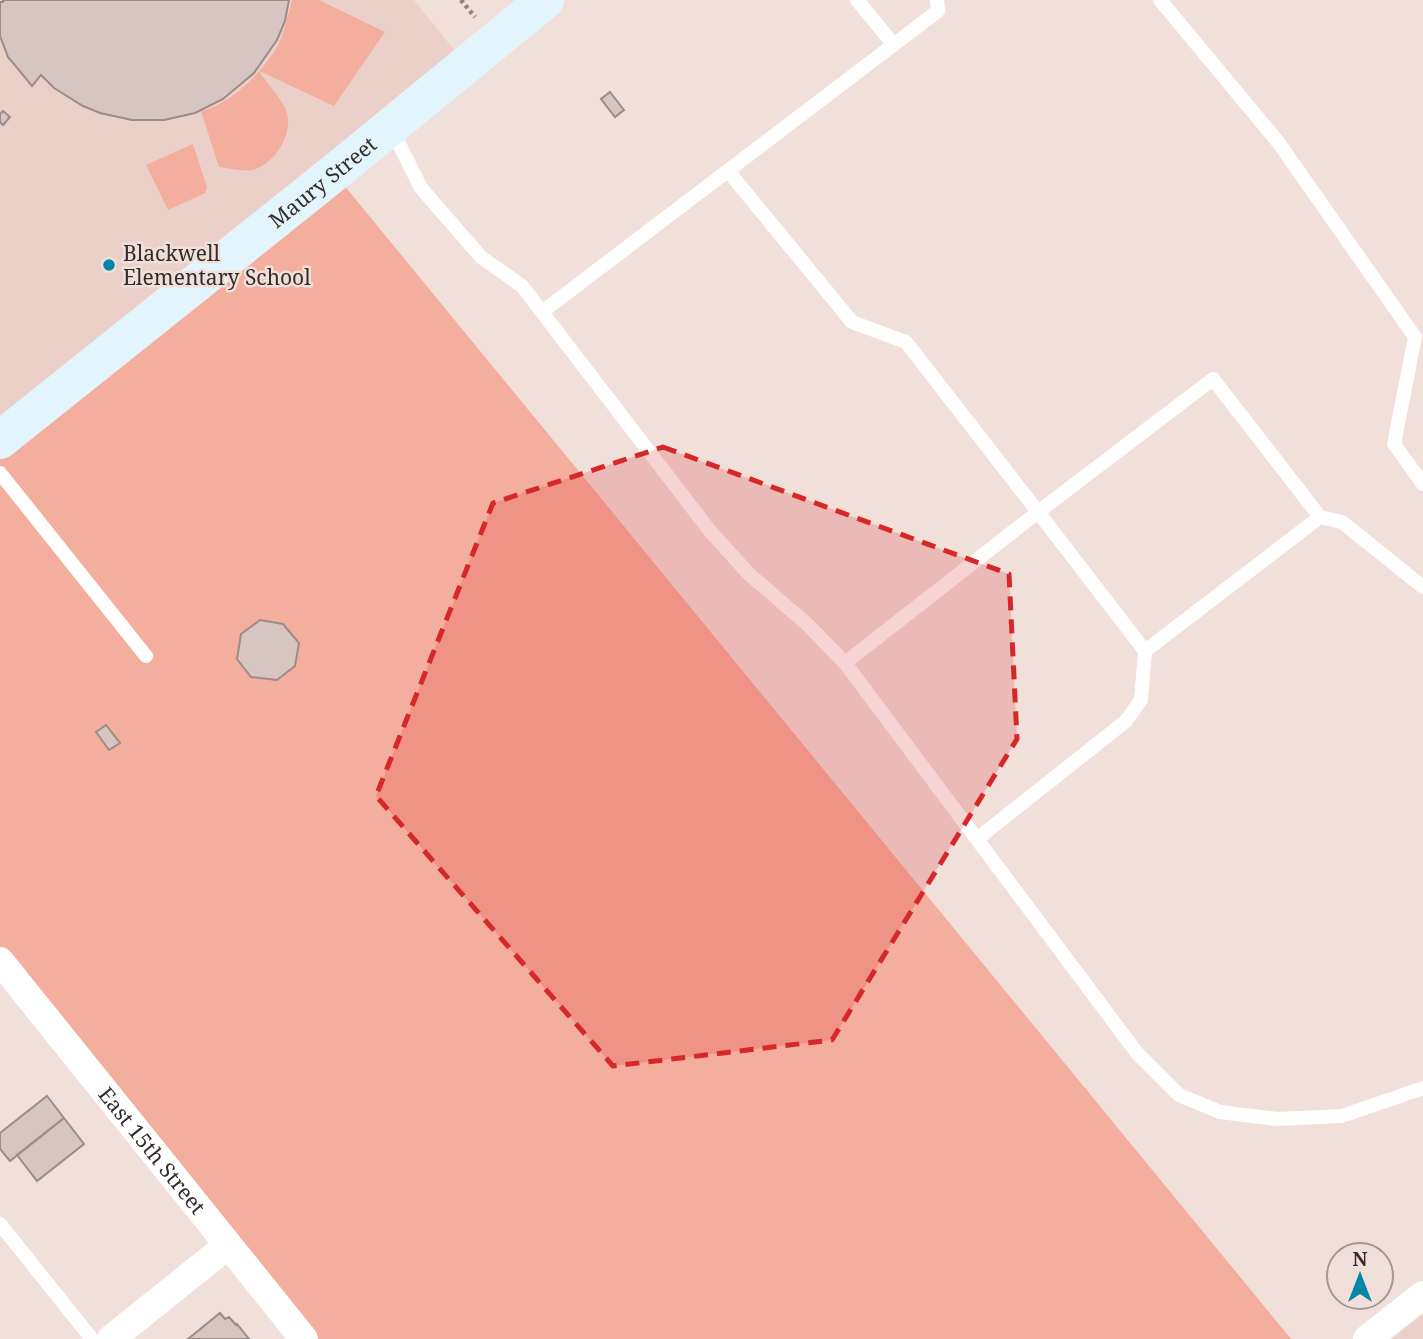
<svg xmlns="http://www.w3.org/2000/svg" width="1423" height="1339" font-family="'Noto Serif',serif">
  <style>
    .built { fill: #ebd0ca }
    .green { fill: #f4ae9d }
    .building { fill: #d6c5c0; stroke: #9c8b87; stroke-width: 2 }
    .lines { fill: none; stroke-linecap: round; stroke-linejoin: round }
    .path { stroke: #8f8380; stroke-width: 4.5; stroke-dasharray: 3.5 3.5; stroke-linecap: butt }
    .lane { stroke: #fff; stroke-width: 14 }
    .street { stroke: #fff; stroke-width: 28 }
    .secondary { stroke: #e3f5fc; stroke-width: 38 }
    .marked { fill: #d62828; fill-opacity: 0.2; stroke: #d62828; stroke-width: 5; stroke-dasharray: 14 9; stroke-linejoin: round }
    .poi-dot { fill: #0585a8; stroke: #f1dfda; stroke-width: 2.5 }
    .labels { text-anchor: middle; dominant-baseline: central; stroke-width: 5; stroke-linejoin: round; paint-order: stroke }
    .street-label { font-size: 21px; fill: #322c2a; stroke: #f1dfda }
    .poi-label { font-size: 21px; fill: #322c2a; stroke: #f1dfda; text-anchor: start }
  </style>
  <rect width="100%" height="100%" fill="#f1dfda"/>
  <path class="built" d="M0 0H414L467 66 0 438Z
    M1423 1314V1339H1392Z"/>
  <path class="green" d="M292 0H319L385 32 334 106 259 71C267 84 282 98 287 113 293 135 274 165 252 170 241 172 229 168 219 167L201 111C230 105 266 69 279 43 285 29 288 14 292 0Z
    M193 144 207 187 205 193 168 210 146 165Z
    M334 173 1291 1339H305L0 960V438Z"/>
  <path class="building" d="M3 0H289L285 21 277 40 254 73 223 99 195 113 164 120H132L100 113 83 106 54 88 41 75 32 86 8 57 0 36V2H3Z
    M610 92 624 110 615 117 601 99Z
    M3 111 10 117 3 125 0 122V114Z
    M260 620 283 624 299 643 295 666 277 680 251 677 237 659 241 634Z
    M106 725 120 743 109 750 96 732Z
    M47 1096 64 1118 10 1161 0 1149V1133Z
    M64 1118 84 1144 37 1181 17 1155Z
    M220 1313 225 1319 229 1317 236 1325 237 1324 249 1339H188Z"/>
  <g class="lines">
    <path class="path" d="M461 0 475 17"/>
    <path class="lane" d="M857 0 894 45
      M1160 0 1278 142 1415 337 1394 444 1423 484
      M391 128 421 188 481 257 522 286 710 531 749 574 807 624 845 663 1137 1053 1179 1095 1220 1112 1277 1119 1342 1116 1423 1088
      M728 171 852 322 906 342 1038 512 1213 379 1320 517 1145 651
      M542 312 938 11 937 0
      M0 473 146 656
      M1320 517 1342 522 1423 587
      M845 663 1038 512 1145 651 1141 700 1126 721 977 839
      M0 1224 92 1339"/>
    <g class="street">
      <path id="s1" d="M0 961 304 1339"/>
      <path d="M111 1339 228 1245"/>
      <path d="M1367 1339 1423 1295"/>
    </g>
    <path class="secondary" id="s2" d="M0 440 334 173 545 0"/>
  </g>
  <path class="marked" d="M663 447 1009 574 1017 739 832 1040 613 1066 376 796 493 503Z"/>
  <circle class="poi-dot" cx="109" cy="265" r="7"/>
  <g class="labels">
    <g class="street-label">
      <text stroke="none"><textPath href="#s2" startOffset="413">Maury Street</textPath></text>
      <text stroke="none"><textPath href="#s1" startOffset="243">East 15th Street</textPath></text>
    </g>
    <g class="poi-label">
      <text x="123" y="253">Blackwell<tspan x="123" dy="24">Elementary School</tspan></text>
    </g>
  </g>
  <g transform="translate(1360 1276)"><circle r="33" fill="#f1dfda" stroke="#a59794" stroke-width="2"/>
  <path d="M0-5L12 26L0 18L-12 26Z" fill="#0585a8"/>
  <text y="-10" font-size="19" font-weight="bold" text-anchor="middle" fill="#322c2a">N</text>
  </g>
</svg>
